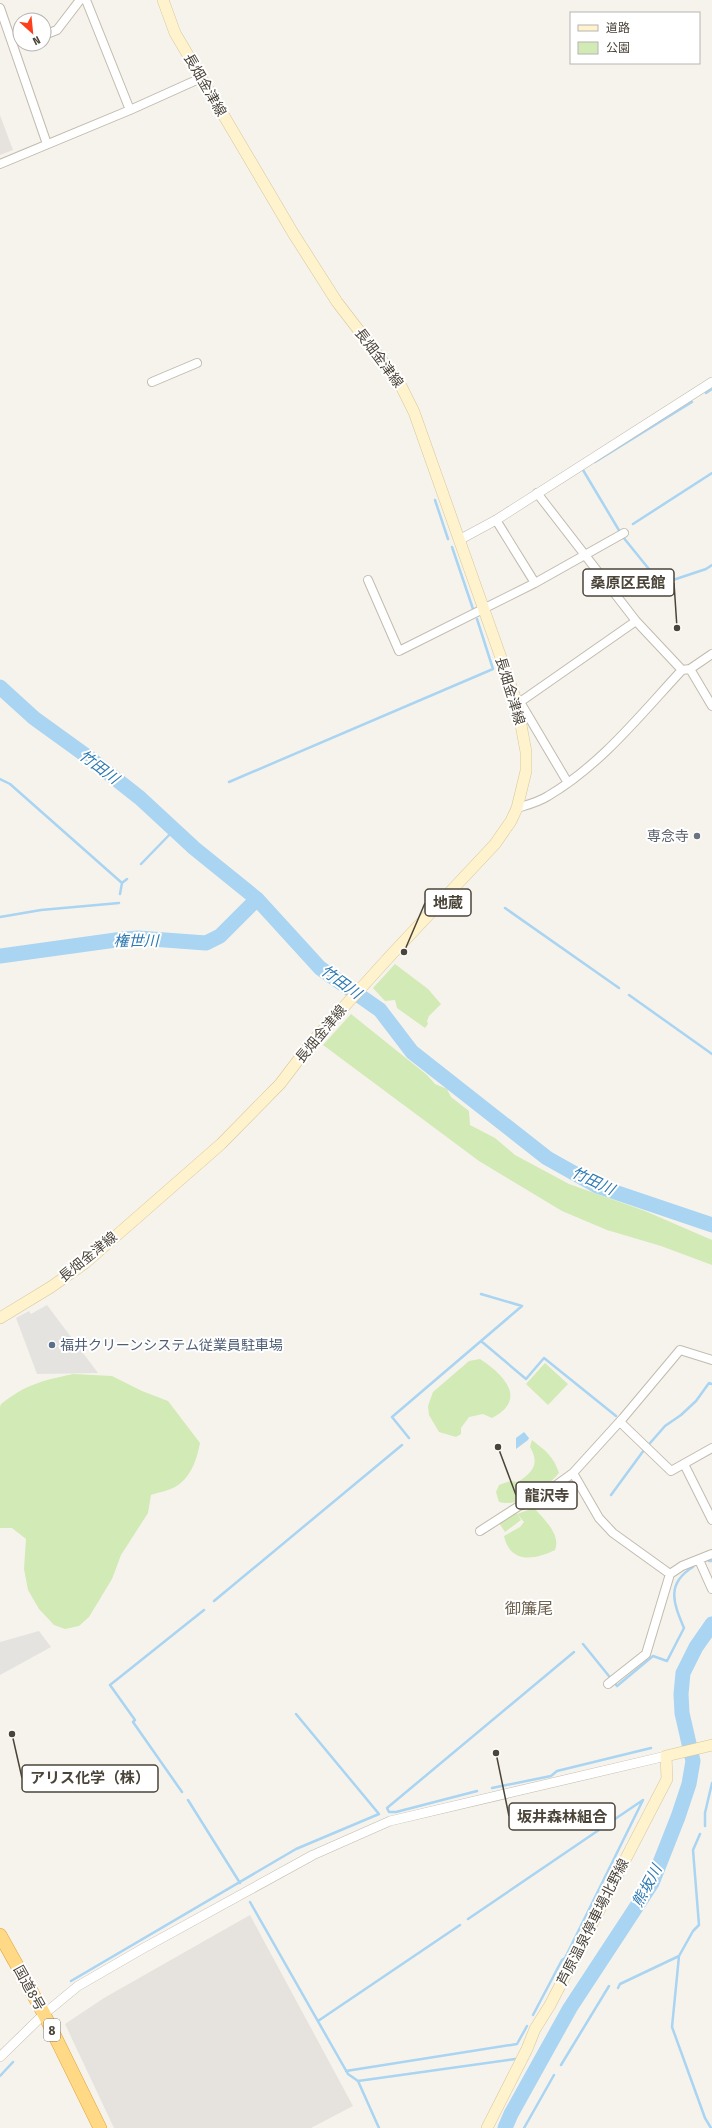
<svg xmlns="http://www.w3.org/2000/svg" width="712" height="2128" font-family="'Fira Sans Condensed','Noto Sans JP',sans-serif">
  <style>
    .industrial { fill: #e6e2dd }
    .green { fill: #d2eab5 }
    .parking { fill: #e5e3e0 }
    .water { fill: #a9d4f2 }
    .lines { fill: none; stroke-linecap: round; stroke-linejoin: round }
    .stream { stroke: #a9d4f2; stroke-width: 2.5 }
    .river { stroke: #a9d4f2; stroke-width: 15 }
    .minor-casing { stroke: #c2bbae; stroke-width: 10 }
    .tertiary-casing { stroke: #c2bbae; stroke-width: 10 }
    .secondary-casing { stroke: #d6c79b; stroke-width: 12 }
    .trunk-casing { stroke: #e0a43c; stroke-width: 14 }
    .minor { stroke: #fff; stroke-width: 8 }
    .tertiary { stroke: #fff; stroke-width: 9 }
    .secondary { stroke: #fff3cd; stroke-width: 11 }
    .trunk { stroke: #ffd985; stroke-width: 13 }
    .worship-dot { fill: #6b7280; stroke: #fff; stroke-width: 1.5 }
    .service-dot { fill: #5c6f8a; stroke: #fff; stroke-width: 1.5 }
    .labels { text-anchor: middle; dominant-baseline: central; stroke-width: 4; stroke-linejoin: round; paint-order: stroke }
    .shield { fill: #fff; stroke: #817c74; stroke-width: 1 }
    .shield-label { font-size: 13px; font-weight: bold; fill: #4b4439 }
    .street-label { font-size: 14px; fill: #4b4439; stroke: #fff }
    .worship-label { font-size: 14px; fill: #5b616d; stroke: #fff; text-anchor: end }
    .service-label { font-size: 14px; fill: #4e5e75; stroke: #fff; text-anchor: start }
    .water-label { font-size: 15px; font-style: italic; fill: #2e7ab2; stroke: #fff }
    .quarter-label { font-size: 16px; fill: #6e6250; stroke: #fff }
    .leader { fill: none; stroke: #4b4439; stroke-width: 1.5 }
    .callout-dot { fill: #4b4439; stroke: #fff; stroke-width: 1.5 }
    .callout { fill: #fff; stroke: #4b4439; stroke-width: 1.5 }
    .callout-label { font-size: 15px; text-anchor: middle; font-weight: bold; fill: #4b4439 }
  </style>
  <rect width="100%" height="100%" fill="#f6f3ec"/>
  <path class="industrial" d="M0 115 13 150 0 155Z
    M250 1915 353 2106 311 2128H114L65 2024 104 1998Z"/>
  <path class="green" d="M395 964 428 989 441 1004 429 1016 427 1021 428 1024 425 1028 397 1008 395 1000 385 1001 373 988Z
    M351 1014 427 1075 435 1084 447 1089 451 1097 469 1111 470 1125 495 1138 515 1155 569 1184 645 1211 712 1240V1265L661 1246 607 1230 562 1211 479 1161 323 1045Z
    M480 1359C504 1375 528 1399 492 1418L483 1414 469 1417 461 1428V1434L456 1437 439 1432 429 1415 428 1406 433 1392 469 1361Z
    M545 1363 568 1384 548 1405 526 1384Z
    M73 1374 112 1376 142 1391 168 1401 200 1443C197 1459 191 1478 175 1487 168 1491 159 1492 151 1495L148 1513 121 1555 112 1579 89 1617 79 1626 65 1629 54 1625 39 1609 28 1590 24 1569 26 1539 12 1528H0V1407L1 1404C27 1384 41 1381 73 1374Z
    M532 1440C545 1450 554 1457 559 1473 544 1490 522 1507 499 1502L496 1492 499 1485 510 1481 518 1482C533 1472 540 1464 530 1447Z
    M531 1509H535C545 1520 561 1535 555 1550 535 1560 510 1564 504 1536L520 1527 524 1522 518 1515 521 1520 505 1532 499 1523 515 1512 517 1514Z"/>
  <path class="parking" d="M47 1305 98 1373 37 1374 16 1318 29 1311 31 1314Z
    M39 1631 51 1647 0 1675V1642Z"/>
  <path class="water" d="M524 1432 529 1438 528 1440 516 1449V1438Z"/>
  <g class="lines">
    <path class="stream" d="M706 393 712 389
      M595 462 692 402
      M583 470 623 537 661 584 706 569 712 565
      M435 500 448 539
      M633 524 712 473
      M452 547 473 609
      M0 779 10 784 122 883 120 894
      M229 782 493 669 477 619
      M141 864 174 830
      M122 883 127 879
      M505 908 619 988
      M0 917 41 910 119 903
      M629 995 712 1054
      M481 1341 526 1379 544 1358 616 1416
      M409 1438 392 1417 522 1306 481 1294
      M611 1495 644 1450 665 1426 681 1415 696 1401 709 1383 712 1384
      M709 1561H712
      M214 1601 402 1445
      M583 1644 617 1686 653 1656 667 1661 684 1628C674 1604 665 1584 693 1567
      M492 1788 551 1776 557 1771 651 1748
      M477 1791 396 1812H389L387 1808 574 1652
      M182 1792 133 1722 135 1720 110 1685 204 1610
      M188 1800 240 1883
      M705 1826V1813L712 1783
      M250 1902 348 2074 358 2081
      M468 1919 643 1800 565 1958 562 1960 533 2015
      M679 1956 693 1931 699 1925 693 1850 700 1834
      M71 1981 296 1849 379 1814 296 1714
      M618 1988 620 1984 679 1956 672 2027 705 2118 711 2128
      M318 2021 460 1925
      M561 2065 609 1986
      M346 2071 517 2044 527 2026
      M0 2076 13 2062
      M379 2128 358 2081 515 2059
      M524 2128 554 2075"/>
    <path class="river" d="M0 687 34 718 88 757 140 798 194 848 257 899 320 968 380 1010 412 1052 547 1158 597 1186 712 1225
      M0 956 123 939 138 938 206 943 220 936 257 899
      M505 2128 511 2114 570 2008 652 1883 678 1817 689 1784 693 1761 682 1713 681 1694 683 1673 696 1647 712 1624"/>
    <defs>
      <path id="minor" d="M86 0 130 110
        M0 8 47 144
        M44 35 57 30 80 0
        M0 164 130 110 201 78
        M152 382 197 363
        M537 493 636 621 682 670
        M496 520 535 583
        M368 580 399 651 535 583 624 533
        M690 669 712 706
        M520 702 636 621
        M517 703 520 702 568 783
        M517 808C527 805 539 802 548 796 601 765 641 714 682 670L690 669 712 654
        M620 1422 671 1471 712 1448
        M684 1464 712 1520
        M573 1473 599 1518 613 1533 670 1574
        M480 1531 519 1506 537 1499 573 1473 623 1418 680 1350 712 1360
        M699 1560 712 1589
        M608 1684 646 1654 670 1574 682 1566 712 1554"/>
      <path id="tertiary" d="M459 540 496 520 712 382
        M0 2057 44 2014 78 1986 142 1949 313 1855 390 1821 666 1756"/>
      <path id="secondary" d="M0 1318 51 1287 85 1263 221 1144 280 1084 312 1042 391 955 495 844 511 821 517 808 526 771V752L517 703 414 412 400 384 337 302 293 233 175 33 163 0
        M487 2128 527 2049 535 2029 550 2005 667 1779 666 1756 712 1745"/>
      <path id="trunk" d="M0 1935 44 2014 100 2128"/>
    </defs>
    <use href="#minor" class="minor-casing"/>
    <use href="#tertiary" class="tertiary-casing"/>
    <use href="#secondary" class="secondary-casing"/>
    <use href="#trunk" class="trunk-casing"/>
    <use href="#minor" class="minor"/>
    <use href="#tertiary" class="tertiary"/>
    <use href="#secondary" class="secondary"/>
    <use href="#trunk" class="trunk"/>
  </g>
  <circle class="worship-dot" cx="697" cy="836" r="4"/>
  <circle class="service-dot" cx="52" cy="1345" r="4"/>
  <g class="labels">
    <rect class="shield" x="44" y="2019" width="16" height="22" rx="3"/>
    <g class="shield-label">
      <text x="52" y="2030">8</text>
    </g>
    <g class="street-label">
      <text transform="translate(205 85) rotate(60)">長畑金津線</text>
      <text transform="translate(379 358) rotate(53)">長畑金津線</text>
      <text transform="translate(510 691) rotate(73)">長畑金津線</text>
      <text transform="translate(321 1034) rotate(-50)">長畑金津線</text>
      <text transform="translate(88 1257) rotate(-39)">長畑金津線</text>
      <text transform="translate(593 1922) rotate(-63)">芦原温泉停車場北野線</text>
      <text transform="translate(29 1988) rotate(61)">国道8号</text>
    </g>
    <g class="worship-label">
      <text x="689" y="836">専念寺</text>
    </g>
    <g class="service-label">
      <text x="60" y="1345">福井クリーンシステム従業員駐車場</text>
    </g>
    <g class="water-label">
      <text transform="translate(99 767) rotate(37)">竹田川</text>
      <text x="136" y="941">権世川</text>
      <text transform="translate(341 982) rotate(36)">竹田川</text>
      <text transform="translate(593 1181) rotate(25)">竹田川</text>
      <text transform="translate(647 1886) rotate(-62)">熊坂川</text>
    </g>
    <g class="quarter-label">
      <text x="529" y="1608">御簾尾</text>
    </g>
  </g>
  <path class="leader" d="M677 628L674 583M404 952L425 903M498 1447L516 1495M12 1734L22 1778M496 1753L509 1816"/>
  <g class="callout-dot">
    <circle cx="677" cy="628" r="4"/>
    <circle cx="404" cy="952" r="4"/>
    <circle cx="498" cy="1447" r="4"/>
    <circle cx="12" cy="1734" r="4"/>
    <circle cx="496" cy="1753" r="4"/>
  </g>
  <g class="callout">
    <rect x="583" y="569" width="91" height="27" rx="4"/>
    <rect x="425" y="889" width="46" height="27" rx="4"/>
    <rect x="516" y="1482" width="61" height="27" rx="4"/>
    <rect x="22" y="1765" width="136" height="27" rx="4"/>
    <rect x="509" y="1803" width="106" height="27" rx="4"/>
  </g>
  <g class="callout-label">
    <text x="628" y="588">桑原区民館</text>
    <text x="448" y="908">地蔵</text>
    <text x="547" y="1501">龍沢寺</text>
    <text x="90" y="1783">アリス化学（株）</text>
    <text x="562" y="1822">坂井森林組合</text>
  </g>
  <rect x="570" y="12" width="130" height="52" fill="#ffffff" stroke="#b7b4b0"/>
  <rect x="578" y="25" width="20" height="6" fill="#fff3cd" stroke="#b7b4b0"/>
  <text x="606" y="32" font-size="12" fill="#4b4439">道路</text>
  <rect x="578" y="42" width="20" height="12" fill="#d2eab5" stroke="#b7b4b0"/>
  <text x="606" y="52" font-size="12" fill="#4b4439">公園</text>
  <g transform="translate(32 32) rotate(153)"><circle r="19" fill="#ffffff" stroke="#b7b4b0"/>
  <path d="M0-3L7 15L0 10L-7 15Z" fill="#fc3f1d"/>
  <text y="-6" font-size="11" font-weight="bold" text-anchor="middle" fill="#4b4439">N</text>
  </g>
</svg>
